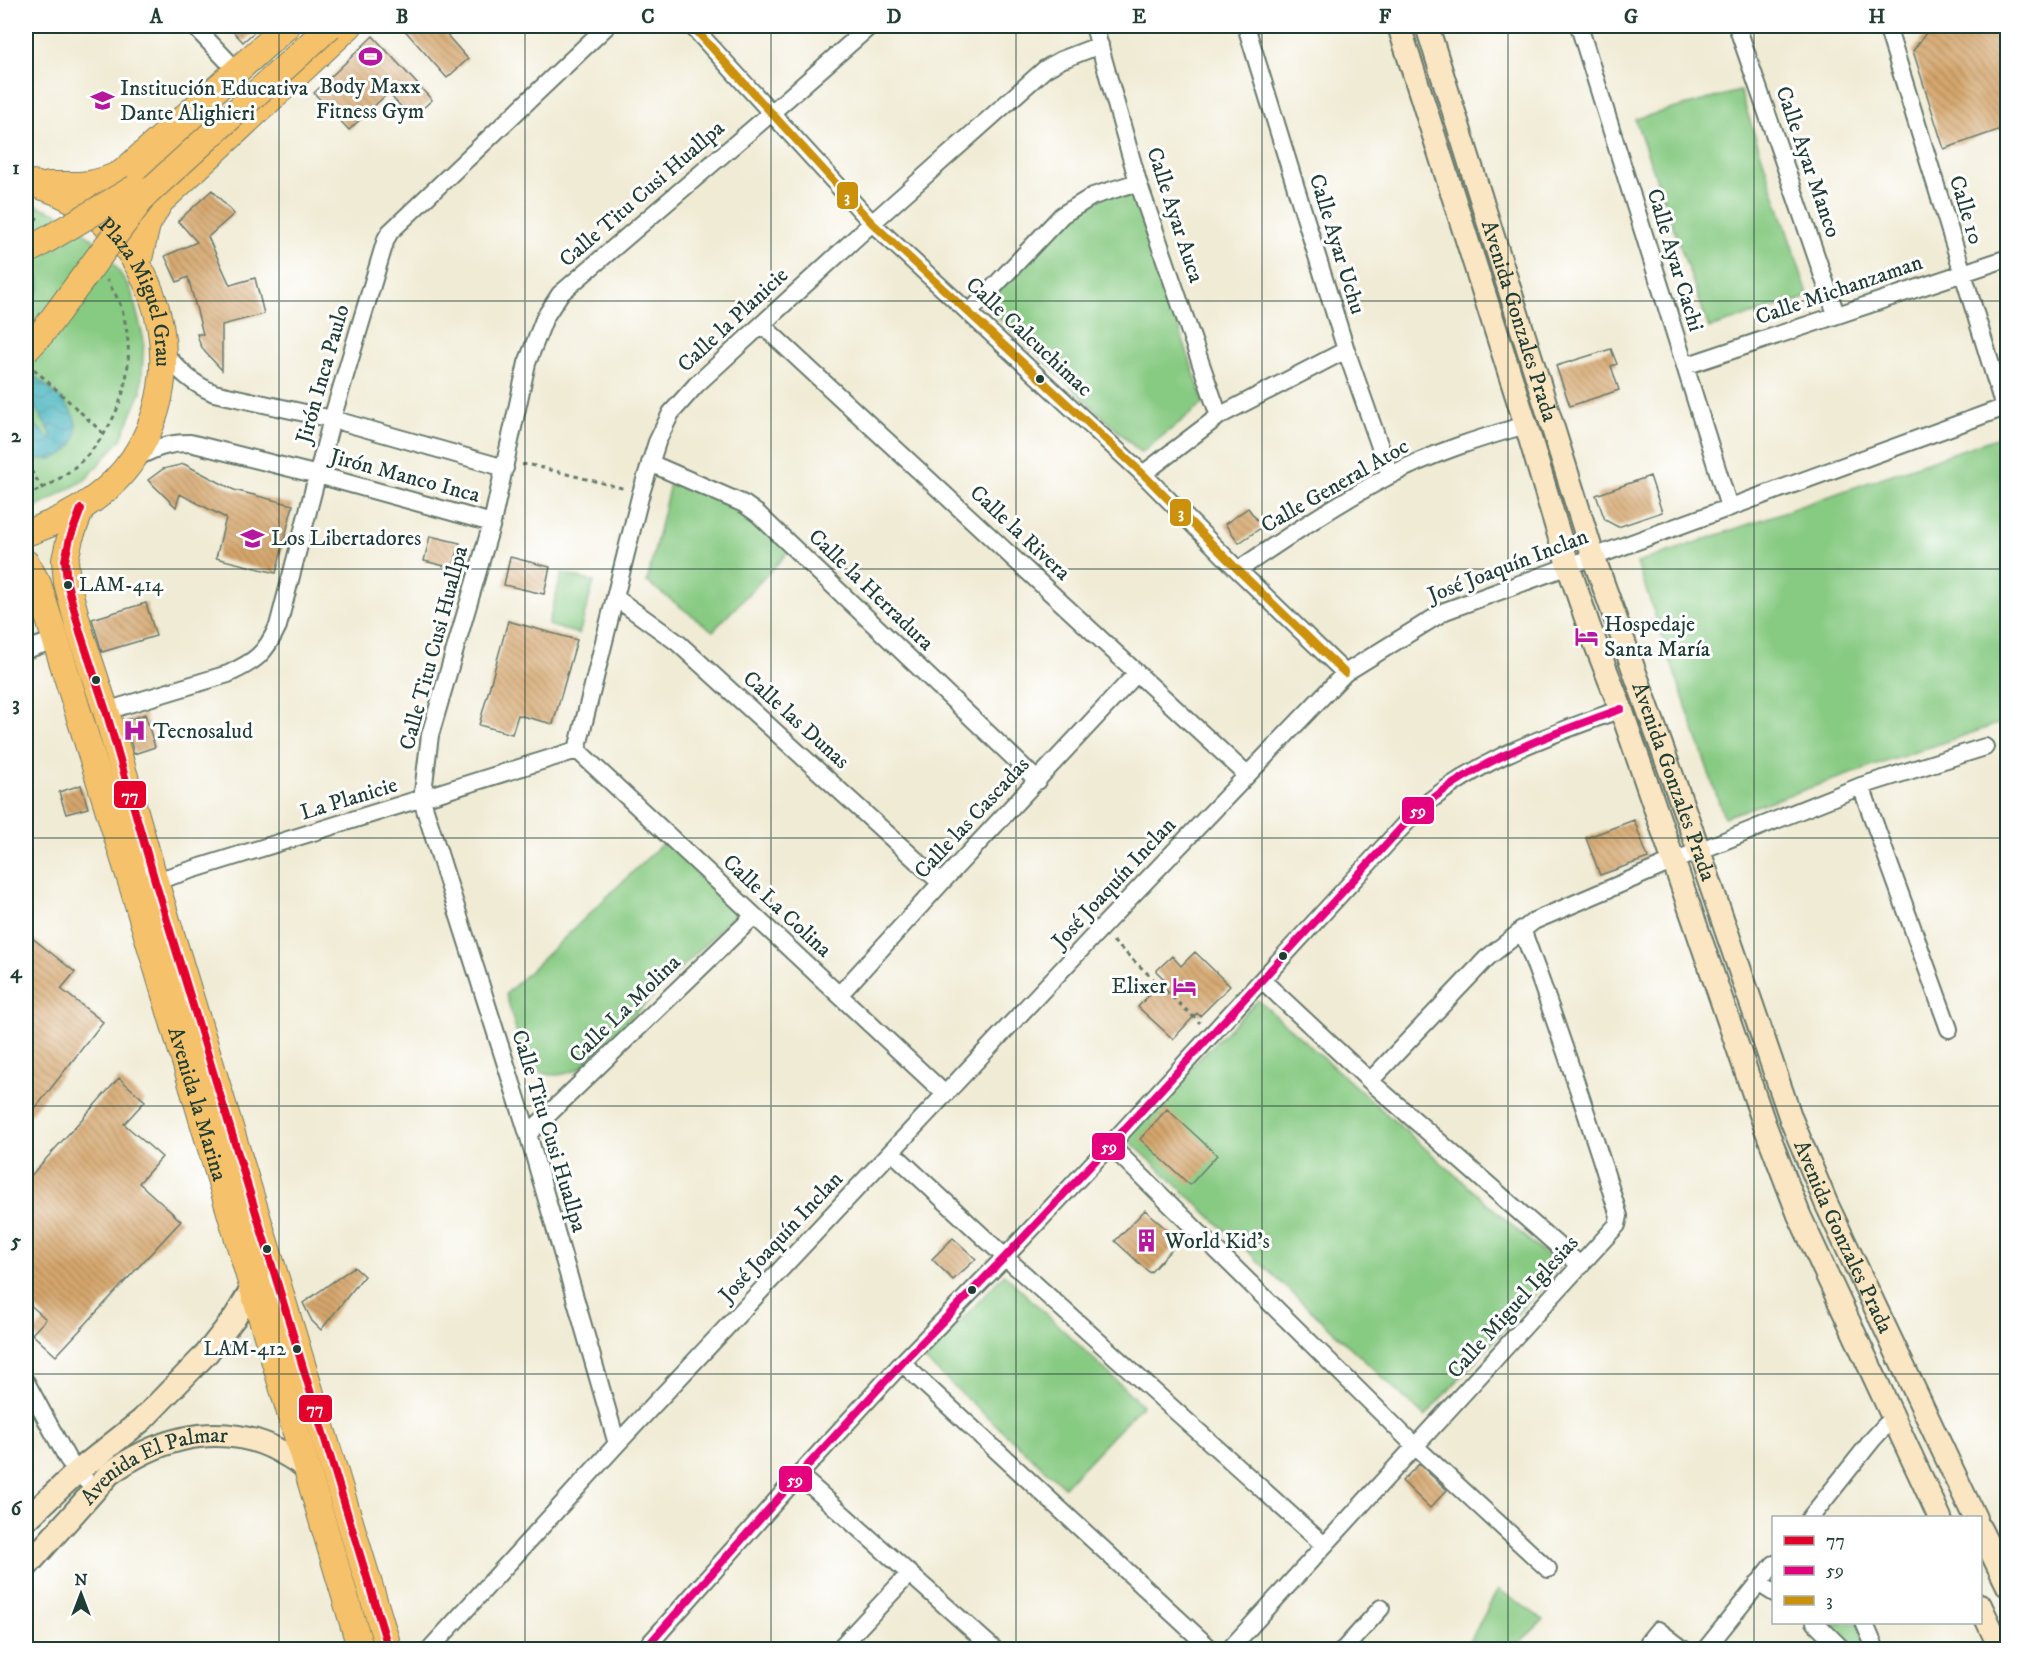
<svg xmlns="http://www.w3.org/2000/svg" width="2033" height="1675" font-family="'IM FELL DW Pica',serif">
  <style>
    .green { fill: #87ca82; stroke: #53845b; stroke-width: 1.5 }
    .water { fill: url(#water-waves); stroke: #317878; stroke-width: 1.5 }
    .building { fill: url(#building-back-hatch) }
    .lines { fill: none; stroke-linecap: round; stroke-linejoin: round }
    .street-casing { stroke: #687a6c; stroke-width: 20 }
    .secondary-casing { stroke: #687a6c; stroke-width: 26 }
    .primary-casing { stroke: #687a6c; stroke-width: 28 }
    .path { stroke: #687a6c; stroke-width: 3; stroke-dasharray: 4.5 4.5; stroke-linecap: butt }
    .street { stroke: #fff; stroke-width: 16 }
    .secondary { stroke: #fbe6c4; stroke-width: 22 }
    .primary { stroke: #f5c16b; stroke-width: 26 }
    .primary-bridge-casing { stroke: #687a6c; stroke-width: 28; stroke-linecap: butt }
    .primary-bridge { stroke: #f5c16b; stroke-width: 26 }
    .bus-1-casing { stroke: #fff; stroke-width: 12 }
    .bus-2-casing { stroke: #fff; stroke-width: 12 }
    .bus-3-casing { stroke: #fff; stroke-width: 12 }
    .bus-1 { stroke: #e4002b; stroke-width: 8 }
    .bus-2 { stroke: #e5007d; stroke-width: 8 }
    .bus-3 { stroke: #cc910a; stroke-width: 8 }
    .grid { fill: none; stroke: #1f3d34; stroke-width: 1.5; stroke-opacity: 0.55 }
    .bus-dot { fill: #1f3d34; stroke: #fff; stroke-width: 2 }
    .labels { text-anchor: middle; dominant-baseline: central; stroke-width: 6; stroke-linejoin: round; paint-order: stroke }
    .bus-label { font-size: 20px; fill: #1f3d34; stroke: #fff; text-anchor: start }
    .poi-label { font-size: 22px; fill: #1f3d34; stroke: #fff; text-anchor: start }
    .street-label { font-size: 22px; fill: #1f3d34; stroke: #fff }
    .line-badge { stroke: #fff; stroke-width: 2 }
    .badge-label { font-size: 16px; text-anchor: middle; font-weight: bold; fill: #fff }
    .neatline { fill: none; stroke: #1f3d34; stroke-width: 2 }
    .grid-label { font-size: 20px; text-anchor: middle; font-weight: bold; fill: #1f3d34 }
  </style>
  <defs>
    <pattern id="water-waves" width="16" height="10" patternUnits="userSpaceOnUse" patternTransform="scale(1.5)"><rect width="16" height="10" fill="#43b2bd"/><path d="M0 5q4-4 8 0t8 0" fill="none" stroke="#37929a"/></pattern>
    <pattern id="building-back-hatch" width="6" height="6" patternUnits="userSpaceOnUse" patternTransform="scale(1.5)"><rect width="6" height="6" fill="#d5a66c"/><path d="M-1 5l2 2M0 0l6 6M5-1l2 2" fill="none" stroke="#ac885a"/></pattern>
  </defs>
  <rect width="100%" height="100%" fill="#fff"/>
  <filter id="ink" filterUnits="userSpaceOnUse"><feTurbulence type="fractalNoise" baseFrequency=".0167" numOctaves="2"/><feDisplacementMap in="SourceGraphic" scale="12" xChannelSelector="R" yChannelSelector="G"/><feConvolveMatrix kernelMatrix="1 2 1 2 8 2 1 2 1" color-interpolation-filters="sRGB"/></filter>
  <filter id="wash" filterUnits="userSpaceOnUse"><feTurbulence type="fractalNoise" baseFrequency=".008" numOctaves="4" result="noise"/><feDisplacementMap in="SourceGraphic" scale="24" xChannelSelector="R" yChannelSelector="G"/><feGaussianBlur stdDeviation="1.35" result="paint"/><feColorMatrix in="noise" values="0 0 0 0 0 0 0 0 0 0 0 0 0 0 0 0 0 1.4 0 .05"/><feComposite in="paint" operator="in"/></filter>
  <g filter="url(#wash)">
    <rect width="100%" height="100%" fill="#f0ebd4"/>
    <path class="green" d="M1740 91 1809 297 1709 328 1635 119Z
      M1112 193 1135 195 1204 403 1141 453 986 306 1051 232 1093 203Z
      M26 202 62 215 103 247 131 290 144 340 141 392 121 439 85 480 37 507 26 509Z
      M2007 434V721L1724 817 1637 563Z
      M672 475 723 490 794 546 713 631 647 582Z
      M562 573 594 582 579 634 548 625Z
      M665 841 739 911 579 1069C556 1079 538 1078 523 1056L506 994Z
      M1258 1000 1559 1267 1425 1417 1123 1135Z
      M1004 1274 1142 1405 1064 1487 925 1360Z
      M1498 1589 1544 1620 1512 1649H1466Z
      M1825 1623H1858L1871 1649H1853L1843 1638Z"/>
    <path class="water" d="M26 272C53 271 32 304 26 314Z
      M35 376C48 388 67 401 74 417 86 448 52 470 26 454V417L49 438 52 435 26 393V382Z"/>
    <g id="blocks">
      <path class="building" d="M228 26H261L243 42Z
        M401 26H439L468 59 447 78Z
        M1931 26H2007V127L1944 149 1913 51Z
        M373 36 432 100 412 118 388 93 349 130 314 93Z
        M212 190 234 214 208 237 230 285 255 278 264 314 222 325V370L205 352 200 344 197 334H203L188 277 177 282 165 256 197 242 178 221Z
        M1611 349 1617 364 1611 366 1619 390 1570 406 1556 366Z
        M184 464 234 490 293 505 276 573 216 558 226 518 180 494 176 507 148 480 163 469Z
        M1650 476 1662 512 1618 527 1605 520 1596 495Z
        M1248 508 1262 527 1239 543 1225 524Z
        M430 536 460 543 453 568 424 561Z
        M510 557 550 567 544 594 504 585Z
        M146 603 156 636 102 652 92 619Z
        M508 621 577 640 553 724 518 715 512 734 479 725Z
        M145 714 155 747 134 754 125 721Z
        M81 785 88 808 66 814 59 792Z
        M1634 820 1648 858 1600 875 1586 838Z
        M26 933 75 972 61 989 103 1022 26 1120Z
        M1195 952 1230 986 1200 1016 1197 1013 1173 1039 1138 1007 1164 979 1156 971 1172 956 1181 966Z
        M119 1078 145 1101 124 1124 162 1157 139 1183 181 1221 56 1356 32 1334 46 1319 26 1301V1181Z
        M1167 1109 1217 1155 1190 1185 1140 1139Z
        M1145 1210 1179 1241 1150 1273 1115 1241Z
        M953 1238 976 1259 953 1280 932 1259Z
        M354 1267 364 1276 321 1330 312 1321 303 1303Z
        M1419 1464 1447 1490 1430 1508 1402 1481Z"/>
    </g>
  </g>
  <g filter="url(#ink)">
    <use href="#blocks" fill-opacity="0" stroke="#687a6c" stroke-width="1.5"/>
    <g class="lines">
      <defs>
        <path id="street" d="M194 26 237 71
          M692 26 872 223 1143 474 1238 570 1345 673
          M1094 26 1138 182 1219 416
          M1246 26 1346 350 1390 475
          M1579 26 1729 507
          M1737 26 1836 314
          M1887 26 2004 407
          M969 313 1062 215 1093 196 1138 182
          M762 325 1247 775
          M164 353C180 371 191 383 214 393L332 419 505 468
          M1685 366 2008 258
          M134 459C155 448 167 443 190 443L318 475 492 523
          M650 463 744 504 758 514 1038 781
          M1143 474 1219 416 1346 350
          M1238 570C1287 537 1337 503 1389 476 1432 453 1480 438 1526 425
          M616 598 678 643 941 883
          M26 650 55 640
          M106 711 228 674C256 661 265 654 278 626L332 419 386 239 390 232 607 26
          M577 750 641 493 657 442 671 413 696 385 872 223 1045 69 1061 60 1100 45
          M577 750 945 1094
          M1861 786 1949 1029
          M146 884 577 750
          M1262 980 1370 1081 1581 1266
          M839 995 941 883 1137 673
          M1370 1081 1487 958 1534 921 1674 861 1861 786 1985 747
          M528 1134 754 916
          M1110 1145 1416 1447 1548 1569
          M892 1152 1005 1257 1324 1545
          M902 1363 1212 1650
          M26 1382 67 1458 77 1472 96 1490
          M617 1444 528 1134 422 800 430 735 492 523 527 363 545 317 560 294 770 114 870 26
          M799 1475 995 1650
          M1810 1518 1873 1439 1893 1417
          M1758 1583 1774 1593
          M1815 1622 1843 1650
          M1864 1622 1876 1650
          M429 1650 617 1444 1100 929 1345 673 1445 611 2008 406
          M644 1650 799 1475 902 1363 1005 1257 1110 1145 1414 814C1476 759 1545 737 1621 709
          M838 1650 910 1573
          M1229 1650 1617 1225 1619 1216C1589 1119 1557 1024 1522 929
          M1343 1650 1381 1608
          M1660 1650 1649 1641 1658 1630 1684 1650
          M1705 1650 1774 1564"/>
        <g id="secondary">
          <path d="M1399 26 1526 425 1568 565 1589 627 1621 709 1765 1126 1799 1215 1940 1518"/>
          <path id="s1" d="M1427 26 1593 556 1699 851 1791 1119 1826 1203 1975 1518"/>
          <path d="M26 1520 77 1472 142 1420 207 1353 235 1317 252 1289"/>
          <path d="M1980 1529 2008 1586"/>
          <path id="s2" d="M26 1567 109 1474C154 1441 208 1424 262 1443 279 1449 293 1459 307 1468"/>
          <path d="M1980 1605 2001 1650"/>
        </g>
        <g id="primary">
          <path id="s3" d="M26 182C147 209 202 357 133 459 107 497 68 519 26 533"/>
          <path d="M49 185C79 185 94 187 122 173L287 26"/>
          <path d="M136 187 195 131"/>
          <path d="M138 263 147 225 160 202 349 26"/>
          <path d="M81 509 70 538 65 560 67 583 80 632 106 711 155 881 389 1650"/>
          <path id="s4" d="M26 563 38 584 133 888 361 1650"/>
        </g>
      </defs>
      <use href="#street" class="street-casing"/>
      <use href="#secondary" class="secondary-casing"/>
      <use href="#primary" class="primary-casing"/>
      <path class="path" d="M26 214 38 219
        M34 369 105 435
        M26 463 43 489
        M522 465 527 464 626 489
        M26 495C103 468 148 384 120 304 117 296 111 288 107 280
        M1113 941 1200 1023"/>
      <use href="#street" class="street"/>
      <use href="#secondary" class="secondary"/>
      <use href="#primary" class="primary"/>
      <defs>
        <path id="primary-bridge" d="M26 252 135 188
          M26 350 42 333 144 196 330 26"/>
      </defs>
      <use href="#primary-bridge" class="primary-bridge-casing"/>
      <use href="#primary-bridge" class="primary-bridge"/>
      <defs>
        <path id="bus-1" d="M81 509 70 538 65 560 67 583 80 632 106 711 155 881 389 1650"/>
        <path id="bus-2" d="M644 1650 799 1475 902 1363 1005 1257 1110 1145 1414 814C1476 759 1545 737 1621 709"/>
        <path id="bus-3" d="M692 26 872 223 1143 474 1238 570 1345 673"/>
      </defs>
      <use href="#bus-1" class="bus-1-casing"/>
      <use href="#bus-2" class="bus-2-casing"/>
      <use href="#bus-3" class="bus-3-casing"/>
      <use href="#bus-1" class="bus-1"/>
      <use href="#bus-2" class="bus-2"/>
      <use href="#bus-3" class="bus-3"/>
    </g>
  </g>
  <path class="grid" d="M279 26V1650M525 26V1650M771 26V1650M1016 26V1650M1262 26V1650M1508 26V1650M1754 26V1650M26 301H2008M26 569H2008M26 838H2008M26 1106H2008M26 1374H2008"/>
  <defs>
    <symbol id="stadium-bare" viewBox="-9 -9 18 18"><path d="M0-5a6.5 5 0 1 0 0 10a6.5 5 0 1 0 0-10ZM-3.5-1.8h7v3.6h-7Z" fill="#b5179e" stroke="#fff" stroke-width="2.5" paint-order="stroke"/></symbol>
    <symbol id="school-bare" viewBox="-9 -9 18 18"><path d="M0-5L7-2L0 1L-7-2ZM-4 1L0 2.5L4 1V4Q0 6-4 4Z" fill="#b5179e" stroke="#fff" stroke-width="2.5" paint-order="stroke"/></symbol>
    <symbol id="hotel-bare" viewBox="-9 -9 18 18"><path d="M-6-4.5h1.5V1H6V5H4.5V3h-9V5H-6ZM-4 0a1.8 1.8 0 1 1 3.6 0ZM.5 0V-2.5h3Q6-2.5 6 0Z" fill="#b5179e" stroke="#fff" stroke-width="2.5" paint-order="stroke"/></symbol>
    <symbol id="hospital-bare" viewBox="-9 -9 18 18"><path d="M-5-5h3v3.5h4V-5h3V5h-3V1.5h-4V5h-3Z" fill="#b5179e" stroke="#fff" stroke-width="2.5" paint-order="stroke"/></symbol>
    <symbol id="building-bare" viewBox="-9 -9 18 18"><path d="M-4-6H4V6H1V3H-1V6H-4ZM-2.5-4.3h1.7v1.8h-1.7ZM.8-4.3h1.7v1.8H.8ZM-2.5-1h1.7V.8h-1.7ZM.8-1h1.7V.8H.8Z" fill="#b5179e" stroke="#fff" stroke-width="2.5" paint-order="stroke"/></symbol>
  </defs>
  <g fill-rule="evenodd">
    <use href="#stadium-bare" x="354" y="40" width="33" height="33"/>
    <use href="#school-bare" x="86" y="84" width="33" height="33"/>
    <use href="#school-bare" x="236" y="522" width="33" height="33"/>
    <use href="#hotel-bare" x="1570" y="620" width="33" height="33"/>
    <use href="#hospital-bare" x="118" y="714" width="33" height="33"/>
    <use href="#hotel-bare" x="1168" y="970" width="33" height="33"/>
    <use href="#building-bare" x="1130" y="1224" width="33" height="33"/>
  </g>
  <g class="bus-dot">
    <circle cx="1040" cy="379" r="5"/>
    <circle cx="68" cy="585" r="5"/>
    <circle cx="96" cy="680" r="5"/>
    <circle cx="1283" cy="956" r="5"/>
    <circle cx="267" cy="1249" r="5"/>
    <circle cx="972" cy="1290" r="5"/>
    <circle cx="297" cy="1349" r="5"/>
  </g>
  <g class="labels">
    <g class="bus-label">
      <text x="79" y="585">LAM-414</text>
      <text x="286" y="1349" text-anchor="end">LAM-412</text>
    </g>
    <g class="poi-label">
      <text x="370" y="86" text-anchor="middle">Body Maxx<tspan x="370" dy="25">Fitness Gym</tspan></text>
      <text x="120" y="88">Institución Educativa<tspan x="120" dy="25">Dante Alighieri</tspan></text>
      <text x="271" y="538">Los Libertadores</text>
      <text x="1604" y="624">Hospedaje<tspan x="1604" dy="25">Santa María</tspan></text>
      <text x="153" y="731">Tecnosalud</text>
      <text x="1167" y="986" text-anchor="end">Elixer</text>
      <text x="1165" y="1241">World Kid's</text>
    </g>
    <g class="street-label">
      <text transform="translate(1808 162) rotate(71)">Calle Ayar Manco</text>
      <text transform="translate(642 194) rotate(-41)">Calle Titu Cusi Huallpa</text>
      <text transform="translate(1966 210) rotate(73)">Calle 10</text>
      <text transform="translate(1175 215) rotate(72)">Calle Ayar Auca</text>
      <text transform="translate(1337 244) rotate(73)">Calle Ayar Uchu</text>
      <text transform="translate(1675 260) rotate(73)">Calle Ayar Cachi</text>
      <text transform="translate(1839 290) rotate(-19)">Calle Michanzaman</text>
      <text stroke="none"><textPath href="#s3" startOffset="168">Plaza Miguel Grau</textPath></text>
      <text transform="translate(733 320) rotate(-43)">Calle la Planicie</text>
      <text stroke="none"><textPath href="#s1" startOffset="309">Avenida Gonzales Prada</textPath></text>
      <text transform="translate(1029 337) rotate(43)">Calle Calcuchimac</text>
      <text transform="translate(323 374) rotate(-74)">Jirón Inca Paulo</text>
      <text transform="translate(405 476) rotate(15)">Jirón Manco Inca</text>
      <text transform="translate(1335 486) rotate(-30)">Calle General Atoc</text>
      <text transform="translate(1020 533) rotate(43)">Calle la Rivera</text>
      <text transform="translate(1508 566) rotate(-21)">José Joaquín Inclan</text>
      <text transform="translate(871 590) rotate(44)">Calle la Herradura</text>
      <text transform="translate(434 648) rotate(-75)">Calle Titu Cusi Huallpa</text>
      <text transform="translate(796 720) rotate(42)">Calle las Dunas</text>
      <text stroke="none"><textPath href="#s1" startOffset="795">Avenida Gonzales Prada</textPath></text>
      <text transform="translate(349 799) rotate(-17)">La Planicie</text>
      <text transform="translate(972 818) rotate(-47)">Calle las Cascadas</text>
      <text transform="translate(1114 883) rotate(-47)">José Joaquín Inclan</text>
      <text transform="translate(777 906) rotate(43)">Calle La Colina</text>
      <text transform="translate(625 1009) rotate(-44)">Calle La Molina</text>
      <text stroke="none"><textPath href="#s4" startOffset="568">Avenida la Marina</textPath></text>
      <text transform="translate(549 1131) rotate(73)">Calle Titu Cusi Huallpa</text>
      <text transform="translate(781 1237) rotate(-47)">José Joaquín Inclan</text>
      <text stroke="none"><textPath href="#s1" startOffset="1281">Avenida Gonzales Prada</textPath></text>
      <text transform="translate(1513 1307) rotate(-48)">Calle Miguel Iglesias</text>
      <text stroke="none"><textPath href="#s2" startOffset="170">Avenida El Palmar</textPath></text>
    </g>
  </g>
  <g class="line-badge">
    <rect x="836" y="181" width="23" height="29" rx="6" fill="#cc910a"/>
    <rect x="1169" y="498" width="23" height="29" rx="6" fill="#cc910a"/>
    <rect x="113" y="780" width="34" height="29" rx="6" fill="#e4002b"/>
    <rect x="1401" y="796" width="34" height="29" rx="6" fill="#e5007d"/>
    <rect x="1091" y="1132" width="35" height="29" rx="6" fill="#e5007d"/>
    <rect x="298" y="1394" width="35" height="29" rx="6" fill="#e4002b"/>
    <rect x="778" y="1465" width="35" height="28" rx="6" fill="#e5007d"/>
  </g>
  <g class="badge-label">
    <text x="847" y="202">3</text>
    <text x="1181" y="518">3</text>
    <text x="130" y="801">77</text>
    <text x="1418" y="816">59</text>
    <text x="1109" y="1152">59</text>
    <text x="315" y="1414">77</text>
    <text x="795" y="1485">59</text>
  </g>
  <rect width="2033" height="1675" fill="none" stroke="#fff" stroke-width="66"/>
  <rect x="1772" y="1516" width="210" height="108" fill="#ffffff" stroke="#a5b1ae" stroke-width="1.5"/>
  <rect x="1784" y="1536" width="30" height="9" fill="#e4002b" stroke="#a5b1ae" stroke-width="1.5"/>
  <text x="1826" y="1546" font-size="18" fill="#1f3d34">77</text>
  <rect x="1784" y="1566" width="30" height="9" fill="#e5007d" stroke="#a5b1ae" stroke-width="1.5"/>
  <text x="1826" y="1576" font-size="18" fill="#1f3d34">59</text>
  <rect x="1784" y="1596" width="30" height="9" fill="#cc910a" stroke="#a5b1ae" stroke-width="1.5"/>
  <text x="1826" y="1606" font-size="18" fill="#1f3d34">3</text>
  <g transform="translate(81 1594)" stroke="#ffffff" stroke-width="4.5" paint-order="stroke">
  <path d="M0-4.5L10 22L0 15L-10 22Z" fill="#1f3d34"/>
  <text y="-9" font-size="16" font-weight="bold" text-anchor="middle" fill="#1f3d34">N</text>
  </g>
  <rect x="33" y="33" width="1967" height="1609" class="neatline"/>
  <g class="grid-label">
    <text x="156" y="23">A</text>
    <text x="402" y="23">B</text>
    <text x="648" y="23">C</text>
    <text x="894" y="23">D</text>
    <text x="1139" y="23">E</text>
    <text x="1385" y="23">F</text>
    <text x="1631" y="23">G</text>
    <text x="1877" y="23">H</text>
    <text x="16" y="174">1</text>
    <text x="16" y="442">2</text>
    <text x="16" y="710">3</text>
    <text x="16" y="978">4</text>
    <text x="16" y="1247">5</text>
    <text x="16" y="1515">6</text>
  </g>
</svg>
